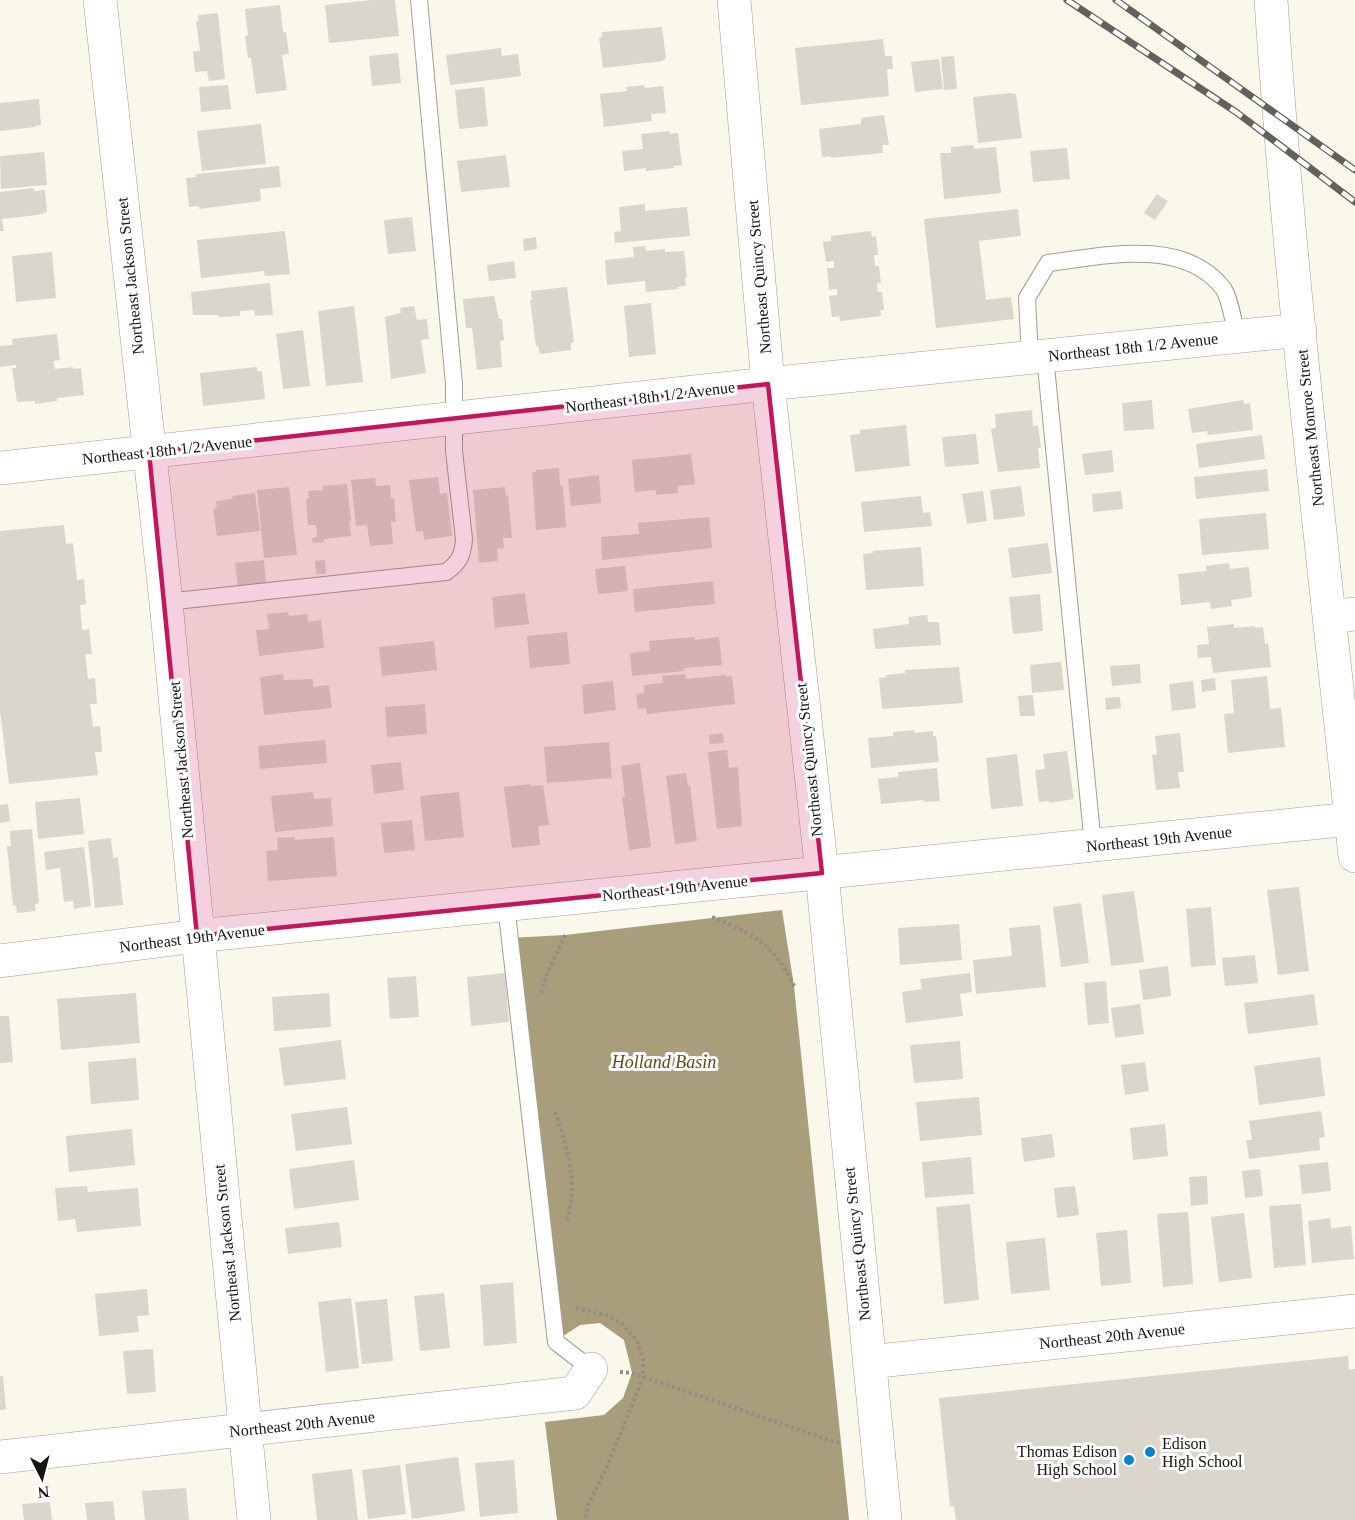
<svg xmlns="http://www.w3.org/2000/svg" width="1355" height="1520" font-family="Georgia,serif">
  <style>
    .water { fill: #a89e7c }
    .building { fill: #dad6cb }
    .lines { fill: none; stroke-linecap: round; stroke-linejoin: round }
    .service-casing { stroke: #a19e93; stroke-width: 18 }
    .minor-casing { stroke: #a19e93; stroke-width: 34 }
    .tertiary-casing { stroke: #a19e93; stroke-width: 34 }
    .path { stroke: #918e86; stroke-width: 4; stroke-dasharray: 3 3; stroke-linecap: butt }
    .service { stroke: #fff; stroke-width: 16 }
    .minor { stroke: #fff; stroke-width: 33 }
    .tertiary { stroke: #fff; stroke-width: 33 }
    .rail-casing { stroke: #64615b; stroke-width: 7 }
    .rail { stroke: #fff; stroke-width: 4.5; stroke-dasharray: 14; stroke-linecap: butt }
    .marked { fill: #c2185b; fill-opacity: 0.2; stroke: #c2185b; stroke-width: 4.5; stroke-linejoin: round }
    .poi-dot { fill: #0283cb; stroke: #fff; stroke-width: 2 }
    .labels { text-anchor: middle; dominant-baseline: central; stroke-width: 6; stroke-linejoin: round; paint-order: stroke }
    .street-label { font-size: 16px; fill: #171511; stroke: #fff }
    .poi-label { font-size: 16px; fill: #171511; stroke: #fff; text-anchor: start }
    .water-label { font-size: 18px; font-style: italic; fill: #5e4e12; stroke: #fff }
  </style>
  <rect width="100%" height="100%" fill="#faf7eb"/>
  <path class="water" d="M782 910 794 986 849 1520H557L545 1422 604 1415 623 1398 632 1373 624 1340 600 1323 580 1325 560 1338 509 938 565 935Z"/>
  <path class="building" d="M372 0H395L399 36 329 43 325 5Z
    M280 5 283 32H286L289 54 282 55 287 90 256 94 251 58H248L245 36 248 35 245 9Z
    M218 13 225 79 209 81 207 71 195 72 193 51H200L196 21H199L198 15Z
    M662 27 666 59 662 60 663 61 603 68 599 38 602 37V32Z
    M883 39 885 56H892L893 69H887L889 96 801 105 795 48Z
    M501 48 502 56 518 54 521 76 450 85 446 55Z
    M398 53 401 83 372 86 369 56Z
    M954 56 957 89 944 90 941 57Z
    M939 59 943 89 915 92 911 62Z
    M228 85 231 109 201 112 199 87Z
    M644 85 645 88 663 86 666 113 651 114 652 121 604 127 600 94 627 91 626 87Z
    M484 87 488 126 459 129 455 90Z
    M1010 93 1016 94 1022 138 978 143 973 97Z
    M39 99 41 125 34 126 35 127 0 131V103Z
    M884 115 889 145H882L883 153 831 158V156L822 157 819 129 861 124V118Z
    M261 124 266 164 202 171 197 131Z
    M670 131V134L678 133 682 165 674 166V168L646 171V168L624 171 622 151 643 149 641 134Z
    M973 145 974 149 996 147 1001 193 944 199 940 153H951V147Z
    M1067 148 1070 179 1033 182 1030 151Z
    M44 152 47 185 1 189 0 156Z
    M506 155 510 187 461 192 457 161Z
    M279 166 281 187 260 189 261 201 199 209V206L189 207 186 178 196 177V174Z
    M34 188V191L45 190 47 212 37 215 2 219 4 231H0V192Z
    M1157 194 1168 201 1155 220 1144 213Z
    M645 204V211L687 207 690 236 615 243 614 232 621 231 619 207Z
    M1018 209 1021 236 979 241 986 300 1011 297 1014 319 936 328 924 219Z
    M412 217 416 251 388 254 384 220Z
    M285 231 290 274 265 276 264 271 201 278 197 240Z
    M871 231 872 237 876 236 878 255H874L875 266H879L881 283H877L878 292H882L884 310H880L881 316 840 321 839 316 832 317 829 296 837 295V289L829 290 827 268H834V261L826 262 823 242 831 241V236Z
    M536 237 537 249 524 251 523 239Z
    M645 246 646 251 665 249V252L684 251 687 277H685L686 286 677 287 678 289 646 292 645 281 607 285 605 260 634 257 633 247Z
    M52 252 56 298 16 302 12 256Z
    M514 261 516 278 489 281 487 265Z
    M270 283 273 315 255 316 254 310 240 311V316L218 317V315H193L191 292Z
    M567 287 574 342 571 343V350L540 354 538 346H536L530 300H532L531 291Z
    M494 296 499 319H502L504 340 500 341 502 367 477 370 472 328H466L463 299Z
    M651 303 656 354 629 357 624 306Z
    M354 306 363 382 326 386 318 311Z
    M414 306 417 320 427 319 429 339 421 340 426 373 391 379 385 317 401 313 400 308Z
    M303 330 310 386 283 389 276 334Z
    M57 334 60 360 53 361 55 369 73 367V369L81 368 84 395 57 398V401L35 404V401L17 402 12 368H16V365L0 367V346L13 345 12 339Z
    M257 367V371H262L265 399 203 406 200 373Z
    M1152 400 1154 429 1124 431 1122 403Z
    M1243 400 1244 404 1250 403 1253 430 1208 435 1207 431 1192 433 1188 409Z
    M1032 410 1033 426 1038 425 1041 448H1038L1040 468 998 472 991 429 996 428 995 414Z
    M906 425 910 466 855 472 850 435 860 434V430Z
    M976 434 979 464 945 467 942 437Z
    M1262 435 1265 459 1199 468 1196 444Z
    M1112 450 1114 472 1085 475 1082 454Z
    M691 454 695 484 678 486V493L656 495V490L635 492 632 460Z
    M559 468 560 486H563L566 527 536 530 532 473 536 472V470Z
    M1267 469 1269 491 1196 499 1194 477Z
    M599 475 601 503 571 506 568 479Z
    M438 477 440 494 447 493 452 536 424 540 423 531 416 532 409 480Z
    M375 478 376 486 390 485 391 499 394 498 396 522H391L393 544 370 546 367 525 356 526 351 480Z
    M347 484 351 521H349L351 536 324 539V542L313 543 312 538 317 537 316 525H308L306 499 309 498 308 491 323 490V486Z
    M1021 486 1025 516 994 520 990 490Z
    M289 487 297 555 264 558 257 490Z
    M505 487 506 496 508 495 512 538H503L504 548 497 549 498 561 479 563 473 490Z
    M983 491 987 521 967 524 962 494Z
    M1121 491 1123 509 1093 512 1092 494Z
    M255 493 260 531 217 536 213 509 217 508 216 501 233 499 232 496Z
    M921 496 923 513 930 512 932 526 864 532 861 502Z
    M1266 513 1269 549 1202 555 1199 519Z
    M709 517 712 548 602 560 601 537 639 534 638 523Z
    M64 525 66 544 73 543 77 580 84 579 86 604 80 605 82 630 89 629 92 654H85L88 679 95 678 97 704H90L93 727 100 726 102 752H95L98 775 9 784 0 710V531Z
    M1048 543 1052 573 1012 578 1008 548Z
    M921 547 924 586 866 590 863 554 873 553V551Z
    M264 560 266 584 238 587 235 563Z
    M325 560 326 574H316L315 561Z
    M1229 563 1230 569 1249 567 1252 597 1231 600 1232 606 1211 609 1210 602 1181 605 1178 574 1206 571V566Z
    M625 566 628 591 598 594 595 569Z
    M713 581 715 604 635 612 633 589Z
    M525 593 529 624 495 628 492 597Z
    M1040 594 1043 631 1013 634 1009 597Z
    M288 612 289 616 307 614 308 622 321 620 324 648 259 656 256 630 269 629 267 614Z
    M927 615 928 622H939L941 645 875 649 873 629 909 624 908 617Z
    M1234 624V628L1255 626V628L1263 627 1265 644 1268 643 1271 667 1213 673 1211 657 1198 658 1197 645 1209 644 1207 627Z
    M567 632 570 664 530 668 527 636Z
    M694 637 695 640 719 637 722 665 684 668V671L632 676 630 653 650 651 649 641Z
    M434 641 437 670 382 676 379 647Z
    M1061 662 1064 690 1032 693 1030 665Z
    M1140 664 1141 683 1112 686 1110 666Z
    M959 667 963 703 882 709 879 678 886 677V675L905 673V670Z
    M283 674 284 680 313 679V687L329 685 332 708 264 715 260 677Z
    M685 674 686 679 726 675V677L732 676 735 704 647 714 646 708 638 709 636 694 644 693V685L663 683 662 676Z
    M1267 676 1270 709 1281 708 1285 747 1228 753 1224 714 1234 713 1231 680Z
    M1215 678 1216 690 1202 692 1201 680Z
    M613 681 616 710 584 714 582 685Z
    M1193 681 1196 708 1172 711 1169 684Z
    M1033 695 1035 716H1020L1018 696Z
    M1120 697 1121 708 1106 710 1105 698Z
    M425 704 427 734 387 737 385 707Z
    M914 730V733L933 731V736H936L939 762 871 768 868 738 893 736V732Z
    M723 733 724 743 710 744 709 735Z
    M1180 733 1184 772H1178L1180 788 1156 790 1152 755 1157 754 1155 736Z
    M325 740 327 763 260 769 258 746Z
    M609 742 612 778 547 783 544 747Z
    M727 750 729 768 738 767 742 826 717 829 708 752Z
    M1067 751 1074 799 1049 803V801L1039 802 1035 770 1045 769 1043 754Z
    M1017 754 1023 806 991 809 986 758Z
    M401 762 404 790 374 794 371 765Z
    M640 763 651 847 629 850 622 797H625L621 766Z
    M937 768 940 801 924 802V800L881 804 878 779 898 777V772Z
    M686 773 688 786 690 785 697 841 675 844 666 776Z
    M531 784V786L543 785 549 825 538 826 540 845 512 848 504 787Z
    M313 792 314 799 331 798 333 826 275 832 271 796Z
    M459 792 464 837 425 841 420 796Z
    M80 798 84 834 38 839 35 802Z
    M8 804 10 821 0 823V805Z
    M412 820 415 850 384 853 381 823Z
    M32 829 39 903 35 904 36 911 17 913 16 905 13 906 7 846H11L10 831Z
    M295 837V840L334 837 337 876 268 881 266 851 278 850 277 838Z
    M111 838 113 858 118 857 123 905 95 908 88 841Z
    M84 847 91 906 74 909 73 901 64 902 60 868 46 870 44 852Z
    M1299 887 1309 971 1278 975 1267 890Z
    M1134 891 1144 962 1111 966 1102 895Z
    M1081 903 1089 963 1061 967 1053 907Z
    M1211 907 1216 965 1191 967 1186 909Z
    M959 924 962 960 900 965 898 928Z
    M1040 925 1046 987 976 994 973 960 1012 956 1009 928Z
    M1255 955 1258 983 1225 986 1222 958Z
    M1168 966 1171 996 1143 1000 1139 970Z
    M505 973 509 1022 471 1026 467 977Z
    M970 973 972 992 960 994 963 1016 906 1023 902 992 922 989 920 979Z
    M416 976 419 1017 390 1019 387 978Z
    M1106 981 1109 1023 1088 1025 1084 983Z
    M136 993 140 1043 61 1050 57 999Z
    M329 993 331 1027 274 1031 272 997Z
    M1314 994 1318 1025 1248 1034 1244 1003Z
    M1140 1004 1144 1034 1115 1038 1111 1008Z
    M0 1016H9L13 1062 0 1063Z
    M341 1040 346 1079 284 1086 279 1048Z
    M960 1041 963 1079 914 1083 910 1045Z
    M1320 1057 1325 1096 1259 1105 1254 1066Z
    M136 1058 139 1100 91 1104 88 1062Z
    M1145 1062 1149 1091 1125 1095 1121 1065Z
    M979 1097 982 1135 920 1141 916 1102Z
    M347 1107 352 1144 296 1151 291 1114Z
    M1321 1111 1325 1137 1319 1138 1320 1150 1249 1159 1246 1140H1252L1249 1121Z
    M1165 1124 1168 1156 1133 1160 1130 1128Z
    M132 1129 135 1165 69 1172 66 1136Z
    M1052 1134 1055 1157 1024 1162 1021 1138Z
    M971 1157 974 1194 925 1198 922 1162Z
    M354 1160 359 1200 294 1209 289 1169Z
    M1328 1162 1331 1191 1302 1194 1299 1165Z
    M1260 1169 1263 1196 1245 1198 1242 1171Z
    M1207 1176 1208 1204 1191 1206 1189 1177Z
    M87 1186 88 1192 138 1188 141 1226 77 1232 75 1219 58 1221 55 1188Z
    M1075 1186 1079 1215 1057 1218 1054 1188Z
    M970 1204 979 1300 944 1304 936 1207Z
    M1301 1204 1306 1265 1274 1268 1269 1206Z
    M1188 1212 1193 1284 1163 1287 1157 1214Z
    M1244 1213 1252 1278 1219 1282 1211 1217Z
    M1330 1218 1331 1228 1351 1226 1354 1259 1312 1263 1308 1221Z
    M339 1222 342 1247 288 1254 285 1228Z
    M1127 1230 1131 1283 1101 1286 1096 1233Z
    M1045 1238 1050 1290 1011 1294 1006 1242Z
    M513 1282 517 1343 484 1346 480 1285Z
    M147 1289 149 1315 137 1316 139 1332 99 1336 95 1294Z
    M444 1293 450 1348 420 1351 414 1296Z
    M351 1298 359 1368 326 1372 318 1302Z
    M387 1299 393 1361 362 1364 355 1302Z
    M153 1349 156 1392 127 1394 123 1351Z
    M1348 1356 1349 1370 1355 1369V1520H956L954 1506H950L939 1398Z
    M0 1376H3L6 1409 0 1410Z
    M458 1457 465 1511 412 1519 405 1464Z
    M514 1460 518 1513 480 1517 475 1463Z
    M400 1465 406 1514 368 1519 362 1470Z
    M352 1469 358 1520H317L312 1474Z
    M186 1488 189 1520H145L142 1491Z
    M113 1501 115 1520H87L85 1503Z
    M50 1502 52 1520H24L22 1504Z"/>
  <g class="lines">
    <defs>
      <path id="service" d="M1045 356 1093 845
        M1030 358 1027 298 1048 263C1103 256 1183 237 1223 288 1230 298 1234 324 1237 337
        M166 602 446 572C459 563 463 555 464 539L454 451V384L419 0
        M506 905 556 1342 591 1369"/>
      <path id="minor" d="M100 0 166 602 254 1520
        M734 0 768 384 822 873 885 1520
        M0 468 768 384 1300 330
        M1330 617 1355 614
        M0 961 197 936 1351 819
        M869 1362 1355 1311
        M0 1457 575 1393 591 1369"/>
      <path id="tertiary" d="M1271 0C1290 286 1325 571 1355 856"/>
    </defs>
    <use href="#service" class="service-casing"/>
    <use href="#minor" class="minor-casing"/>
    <use href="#tertiary" class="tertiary-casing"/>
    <path class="path" d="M712 917C754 935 773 943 794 986
      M541 993C546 971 557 955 565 935
      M555 1112C568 1147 578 1184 567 1221
      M576 1308 606 1315 622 1324 637 1341 643 1359V1378L606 1469 588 1505 585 1520
      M620 1372 632 1373 841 1444"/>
    <use href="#service" class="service"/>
    <use href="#minor" class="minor"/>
    <use href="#tertiary" class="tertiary"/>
    <defs>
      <path id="rail" d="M1067 0 1236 112 1355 202
        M1116 0 1355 170"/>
    </defs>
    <use href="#rail" class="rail-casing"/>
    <use href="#rail" class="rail"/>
  </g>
  <path class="marked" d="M768 384 822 873 197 936 149 452Z"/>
  <g class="poi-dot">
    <circle cx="1150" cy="1452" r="6"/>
    <circle cx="1129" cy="1460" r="6"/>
  </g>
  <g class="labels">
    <g class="street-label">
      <text transform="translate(130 276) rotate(-96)">Northeast Jackson Street</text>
      <text transform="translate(759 277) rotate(-95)">Northeast Quincy Street</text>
      <text transform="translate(1133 347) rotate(-6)">Northeast 18th 1/2 Avenue</text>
      <text transform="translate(650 397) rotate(-7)">Northeast 18th 1/2 Avenue</text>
      <text transform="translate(1310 428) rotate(-96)">Northeast Monroe Street</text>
      <text transform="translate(167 450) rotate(-6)">Northeast 18th 1/2 Avenue</text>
      <text transform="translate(181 760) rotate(-95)">Northeast Jackson Street</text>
      <text transform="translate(809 760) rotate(-96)">Northeast Quincy Street</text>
      <text transform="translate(1159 839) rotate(-6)">Northeast 19th Avenue</text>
      <text transform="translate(675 888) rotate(-6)">Northeast 19th Avenue</text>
      <text transform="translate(192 938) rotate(-7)">Northeast 19th Avenue</text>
      <text transform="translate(227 1243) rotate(-96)">Northeast Jackson Street</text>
      <text transform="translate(857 1244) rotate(-96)">Northeast Quincy Street</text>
      <text transform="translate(1112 1336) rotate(-6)">Northeast 20th Avenue</text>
      <text transform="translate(302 1424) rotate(-6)">Northeast 20th Avenue</text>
    </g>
    <g class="poi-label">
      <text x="1162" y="1443">Edison<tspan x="1162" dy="18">High School</tspan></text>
      <text x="1117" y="1451" text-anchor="end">Thomas Edison<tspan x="1117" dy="18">High School</tspan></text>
    </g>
    <g class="water-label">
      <text x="664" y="1062">Holland Basin</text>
    </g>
  </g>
  <g transform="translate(42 1478) rotate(174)" stroke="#ffffff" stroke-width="4.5" paint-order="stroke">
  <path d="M0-4.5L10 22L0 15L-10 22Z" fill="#171511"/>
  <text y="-9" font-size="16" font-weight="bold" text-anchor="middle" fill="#171511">N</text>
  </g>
</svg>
